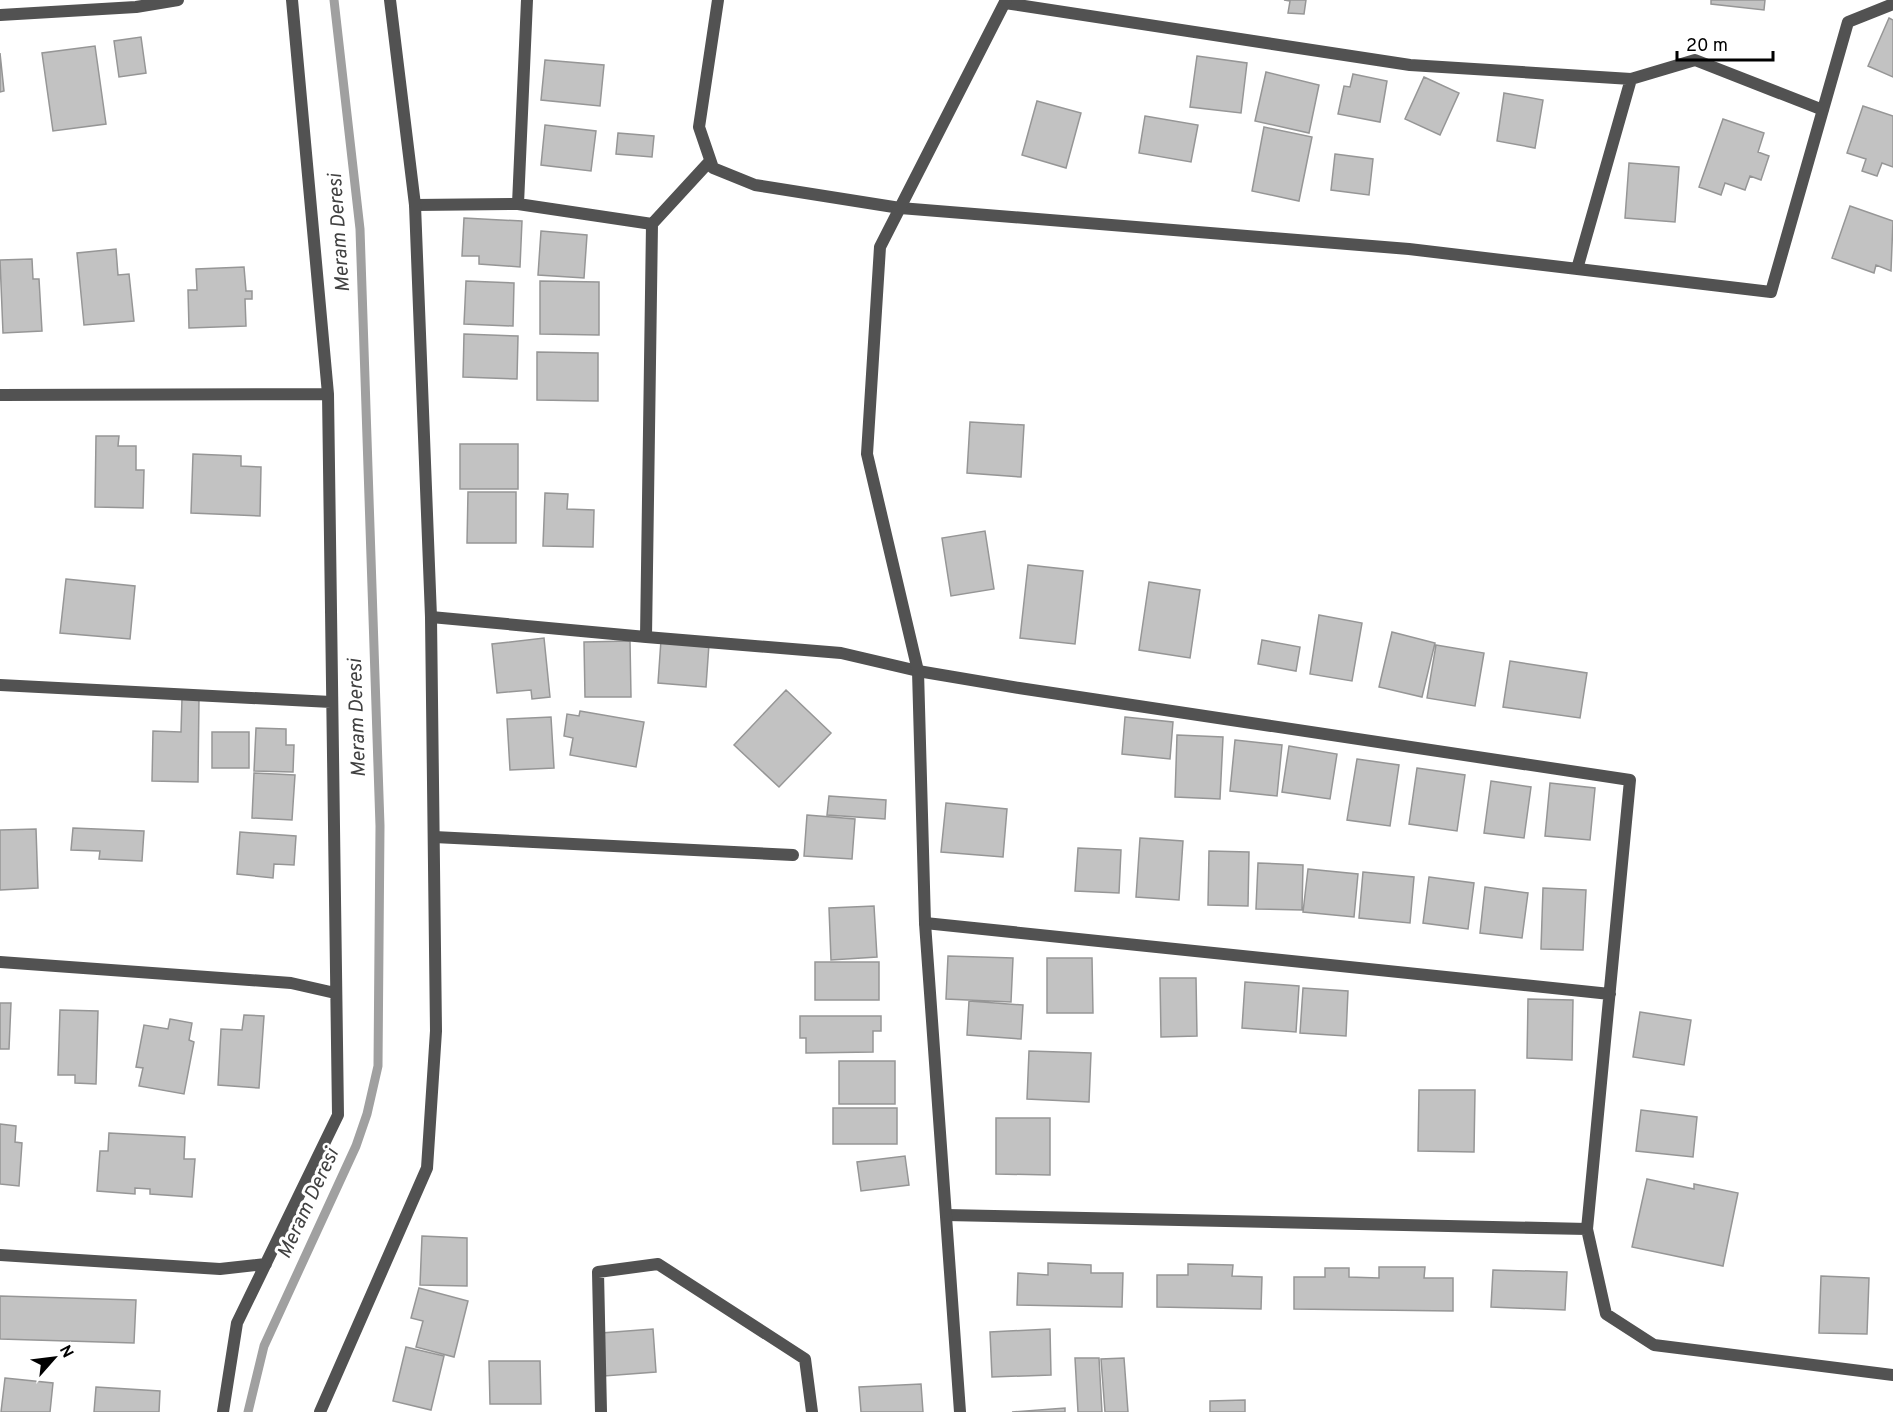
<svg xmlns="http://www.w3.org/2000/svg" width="1893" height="1412" font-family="Overpass,sans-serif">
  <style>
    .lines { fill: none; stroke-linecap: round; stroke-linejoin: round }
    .stream { stroke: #a0a0a0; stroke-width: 9 }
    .building { fill: #c2c2c2; stroke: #969696; stroke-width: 1.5 }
    .minor { stroke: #525252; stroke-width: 12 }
    .tertiary { stroke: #525252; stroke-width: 12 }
    .labels { text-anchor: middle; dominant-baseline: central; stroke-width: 6; stroke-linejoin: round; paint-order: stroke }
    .water-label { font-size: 20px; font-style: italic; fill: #414141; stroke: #fff }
  </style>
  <rect width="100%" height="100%" fill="#fff"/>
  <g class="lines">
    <path class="stream" d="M248 1412 264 1346 356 1146 367 1114 378 1066 380 826 360 229 334 0"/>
  </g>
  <path class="building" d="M1284 0H1306L1304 14 1288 13 1290 1Z
    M1711 0H1765L1764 10 1711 4Z
    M1889 18 1893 20V77L1868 66Z
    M141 37 146 73 119 77 114 41Z
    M95 46 106 124 53 131 42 53Z
    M0 53 4 91 0 92Z
    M1197 56 1247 63 1241 113 1190 107Z
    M545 60 604 65 600 106 541 100Z
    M1266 72 1319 85 1309 133 1255 121Z
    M1353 74 1387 81 1380 122 1338 114 1344 86 1350 87Z
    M1424 77 1459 93 1440 135 1405 119Z
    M1504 93 1543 100 1535 148 1497 141Z
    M1037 101 1081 113 1066 168 1022 155Z
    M1863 106 1893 116V167L1882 163 1877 176 1862 171 1866 159 1847 153Z
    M1145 116 1198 125 1191 162 1139 153Z
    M1723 119 1764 133 1758 152 1769 156 1761 180 1750 176 1745 190 1725 183 1721 195 1699 187Z
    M545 125 596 131 591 171 541 165Z
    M1264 127 1312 137 1299 201 1252 191Z
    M618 133 654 136 652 157 616 154Z
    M1335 154 1373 159 1369 195 1331 190Z
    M1629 163 1679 167 1675 222 1625 218Z
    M1850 206 1893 221 1891 271 1876 265 1874 273 1832 258Z
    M464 218 522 221 520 267 479 264V256H462Z
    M541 231 587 235 584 278 538 275Z
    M116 249 118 275 129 274 134 321 84 325 77 253Z
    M32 259 33 279H39L42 331 3 333 0 260Z
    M244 267 246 291H252V299H245L246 326 189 328 188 290H197L196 269Z
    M466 281 514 283 513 326 464 324Z
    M540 281 599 282V335L540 334Z
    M464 334 518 336 517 379 463 377Z
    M537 352 598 353V401L537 400Z
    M970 422 1024 425 1021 477 967 473Z
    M96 436H119L118 446H136V470H144L143 508 95 507Z
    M460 444H518V489H460Z
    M193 454 241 456V466L261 467 260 516 191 513Z
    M468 492H516V543H467Z
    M545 493 568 494 567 509 594 510 593 547 543 546Z
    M985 531 994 589 951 596 942 538Z
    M1028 565 1083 571 1075 644 1020 638Z
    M66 579 135 586 130 639 60 633Z
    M1149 582 1200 590 1190 658 1139 650Z
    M1319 615 1362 623 1352 681 1310 674Z
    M1392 632 1435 643 1422 697 1379 687Z
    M544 638 550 697 532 699 531 690 497 693 492 644Z
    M661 640 709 644 706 687 658 683Z
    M1262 640 1300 647 1296 671 1258 664Z
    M630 641 631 697H585L584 642Z
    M1436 645 1484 653 1475 706 1427 698Z
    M1510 661 1587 673 1580 718 1503 707Z
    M786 690 831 733 779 787 734 745Z
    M182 698H199L198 782 152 781 153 731 181 732Z
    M580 711 644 722 636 767 570 755 573 738 564 736 567 714 579 716Z
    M551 717 554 768 510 770 507 719Z
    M1125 717 1173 722 1170 759 1122 754Z
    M256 728 286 729V745H294L293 772 254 771Z
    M212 732H249V768H212Z
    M1177 735 1223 737 1220 799 1175 797Z
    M1235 740 1282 745 1277 796 1230 791Z
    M1289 746 1337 754 1330 799 1282 792Z
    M1357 759 1399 765 1390 826 1347 820Z
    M1417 768 1465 775 1457 831 1409 824Z
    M254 773 295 775 292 820 252 818Z
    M1491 781 1531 787 1524 838 1484 833Z
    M1550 783 1595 788 1590 840 1545 836Z
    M829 796 886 800 885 819 827 815Z
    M946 803 1007 809 1003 857 941 852Z
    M807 815 855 819 852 859 804 856Z
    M73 828 144 831 142 861 99 859 100 851 71 850Z
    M36 829 38 888 0 890V830Z
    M240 832 296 836 294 865 274 864 273 878 237 874Z
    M1140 838 1183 841 1179 900 1136 897Z
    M1078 848 1121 850 1119 893 1075 891Z
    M1209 851 1249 852 1248 906 1208 905Z
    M1258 863 1303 865 1302 910 1256 909Z
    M1308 869 1358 874 1354 917 1303 912Z
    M1363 872 1414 877 1410 923 1359 918Z
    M1429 877 1474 883 1468 929 1423 923Z
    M1485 887 1528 893 1522 938 1480 933Z
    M1543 888 1586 890 1583 950 1541 949Z
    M874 906 877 957 831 960 829 908Z
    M948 956 1013 958 1011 1002 946 999Z
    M1047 958H1092L1093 1013H1047Z
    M815 962H879V1000H815Z
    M1160 978H1196L1197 1036 1161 1037Z
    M1245 982 1299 986 1296 1032 1242 1028Z
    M1303 988 1348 991 1346 1036 1300 1033Z
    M1528 999 1573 1000 1572 1060 1527 1058Z
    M969 1001 1023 1005 1021 1039 967 1035Z
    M0 1003H11L9 1049H0Z
    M60 1010 98 1011 96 1084 75 1083V1075H58Z
    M1640 1012 1691 1020 1684 1065 1633 1057Z
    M244 1015 264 1016 259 1088 218 1085 221 1029 242 1030Z
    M800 1016H881V1031H873V1052L806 1053V1038H800Z
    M170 1019 192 1023 189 1040 194 1042 184 1094 139 1086 143 1068 136 1067 144 1025 168 1029Z
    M1029 1051 1091 1053 1089 1102 1027 1099Z
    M839 1061H895V1104H839Z
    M1419 1090H1475L1474 1152 1418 1151Z
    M833 1108H897V1144H833Z
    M1641 1110 1697 1117 1693 1157 1636 1151Z
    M996 1118H1050V1175L996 1174Z
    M0 1124 16 1126 15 1142 22 1143 19 1186 0 1184Z
    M109 1133 185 1137 184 1159H195L192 1197 150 1194V1189L135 1188V1194L97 1191 100 1151H108Z
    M905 1156 909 1185 861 1191 857 1162Z
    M1647 1179 1694 1189V1184L1738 1193 1723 1266 1632 1247Z
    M422 1236 467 1238V1286L420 1285Z
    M1048 1263 1091 1265V1273H1123L1122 1307 1017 1305 1018 1273 1048 1275Z
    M1188 1264 1233 1265 1232 1276 1262 1277 1261 1309 1157 1307V1275H1188Z
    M1379 1267H1425L1424 1278H1453V1311L1294 1309V1277H1325V1268H1349V1277L1379 1278Z
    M1493 1270 1567 1272 1565 1310 1491 1307Z
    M1821 1276 1869 1278 1867 1334 1819 1333Z
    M419 1288 468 1301 454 1357 416 1347 423 1321 411 1318Z
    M0 1296 136 1300 134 1343 0 1339Z
    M653 1329 656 1372 604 1376 601 1333Z
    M1050 1329 1051 1375 992 1377 990 1332Z
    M406 1347 444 1356 431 1410 393 1401Z
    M1075 1358H1099L1102 1412H1078Z
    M1124 1358 1128 1412H1105L1101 1359Z
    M489 1361H540L541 1404H490Z
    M5 1378 53 1383 50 1412H1Z
    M921 1384 923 1412H861L859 1387Z
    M96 1387 160 1391 159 1412H94Z
    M1245 1400V1412H1210V1401Z
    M1065 1408V1412H1012Z"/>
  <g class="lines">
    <path class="minor" d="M718 0 699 127 713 168 755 185 900 208 1409 249 1771 292 1848 22 1893 4
      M1005 3 1410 65 1631 79 1577 269
      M0 15 136 7 178 0
      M1631 79 1695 60 1823 110
      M518 204 527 0
      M415 205 518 204 652 224 710 161
      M0 395 328 394 292 0
      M431 617 646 637 652 224
      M646 637 841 653 918 671 1019 688 1630 780 1587 1229 946 1215
      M0 685 331 702
      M434 837 793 855
      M925 923 1610 994
      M0 962 291 983 335 993
      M1587 1229 1606 1314 1654 1345 1893 1375
      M0 1255 220 1269 266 1264
      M223 1412 237 1323 338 1115 328 394
      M601 1412 598 1272 658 1264 805 1359 812 1412"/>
    <path class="tertiary" d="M320 1412 427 1168 436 1031 431 617 415 205 390 0
      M960 1412 925 923 918 671 867 454 880 247 1006 0"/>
  </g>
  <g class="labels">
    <g class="water-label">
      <text transform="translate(340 233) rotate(-94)">Meram Deresi</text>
      <text transform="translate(358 718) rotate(-92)">Meram Deresi</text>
      <text transform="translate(309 1204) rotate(-65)">Meram Deresi</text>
    </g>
  </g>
  <g transform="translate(54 1358) rotate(62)" stroke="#ffffff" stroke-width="4.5" paint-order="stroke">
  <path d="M0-4.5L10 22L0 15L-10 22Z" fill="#000000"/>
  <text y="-9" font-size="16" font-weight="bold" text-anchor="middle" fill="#000000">N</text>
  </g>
  <path d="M1677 51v9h96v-9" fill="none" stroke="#000000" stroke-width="3"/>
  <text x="1686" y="51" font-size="18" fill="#000000" stroke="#ffffff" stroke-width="4.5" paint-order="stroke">20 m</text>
</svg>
